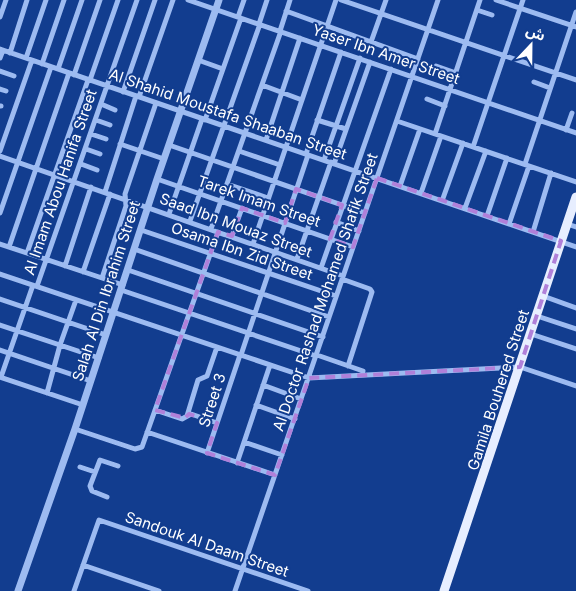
<svg xmlns="http://www.w3.org/2000/svg" width="576" height="591" font-family="Inter,'Noto Sans Arabic',sans-serif">
  <style>
    .lines { fill: none; stroke-linecap: round; stroke-linejoin: round }
    .minor { stroke: #9dbbf1; stroke-width: 5 }
    .tertiary { stroke: #9dbbf1; stroke-width: 7 }
    .primary { stroke: #e7eeff; stroke-width: 9 }
    .marked { fill: none; stroke: #b080d9; stroke-width: 4; stroke-dasharray: 10 6; stroke-linejoin: round }
    .labels { text-anchor: middle; dominant-baseline: central; stroke-width: 4; stroke-linejoin: round; paint-order: stroke }
    .street-label { font-size: 15px; fill: #fff; stroke: #123d8f }
  </style>
  <rect width="100%" height="100%" fill="#123d8f"/>
  <g class="lines">
    <path class="minor" d="M188 0 576 133
      M341 0 576 80
      M496 0 576 27
      M477 10 492 15
      M286 11 418 59
      M0 17 6 0
      M238 17 244 0
      M259 24 267 0
      M280 31 290 0
      M371 42 386 0
      M0 49 576 247
      M10 53 27 0
      M0 58 3 50
      M26 58 46 0
      M198 60 223 69
      M42 64 64 0
      M436 66 456 73
      M58 69 82 0
      M0 71 14 76
      M74 75 100 0
      M90 80 118 0
      M534 82 550 88
      M262 85 302 100
      M0 89 6 91
      M123 92 155 0
      M139 97 173 0
      M427 99 445 106
      M101 104 115 110
      M0 106H1
      M96 120 110 125
      M205 120 241 18
      M317 120 346 129
      M397 121 576 182
      M566 130 572 113
      M91 134 106 139
      M435 134 480 0
      M266 140 300 38
      M120 144 164 159
      M169 145 365 213
      M473 147 523 0
      M86 149 100 154
      M0 151 32 60
      M239 151 280 165
      M306 154 341 52
      M0 156 343 276
      M324 160 360 58
      M81 164 97 170
      M334 164 370 62
      M525 164 576 12
      M157 179 353 247
      M227 184 268 198
      M400 186 420 129
      M105 192 136 96
      M421 193 441 136
      M442 201 463 143
      M465 208 486 151
      M0 213 51 67
      M169 214 202 119
      M487 216 507 158
      M190 221 260 24
      M336 222 359 231
      M509 224 529 166
      M567 224 576 227
      M211 229 281 31
      M141 230 336 296
      M533 232 551 173
      M232 236 242 208
      M0 244 123 285
      M253 244 336 0
      M9 247 69 73
      M134 249 329 317
      M27 253 88 80
      M297 259 331 162
      M65 266 91 187
      M321 268 391 69
      M128 270 323 337
      M83 272 110 194
      M0 274 309 378 520 367 576 386
      M102 278 126 206 125 194 156 103
      M342 279 370 289 372 292 348 366
      M37 286 137 0
      M121 290 316 356
      M543 296 576 308
      M0 299 106 335
      M537 316 576 329
      M0 325 99 358
      M531 334 576 349
      M0 350 91 381
      M241 355 308 155
      M317 355 363 371
      M0 377 83 405
      M1 377 33 285
      M263 385 301 399
      M47 393 60 345 76 300
      M256 405 295 419
      M155 410 182 419 191 414 217 423
      M187 416 198 380 207 376 217 347
      M75 429 135 449 142 447 218 232
      M147 432 275 475
      M244 442 282 455
      M207 453 240 355
      M237 463 270 365
      M80 467 95 472
      M107 497 92 491 90 486 100 460 118 466
      M83 565 159 591
      M74 591 99 520 308 591
      M235 591 438 0"/>
    <path class="tertiary" d="M18 591 75 429 157 179 219 0"/>
    <path class="primary" d="M444 591 576 197"/>
  </g>
  <path class="marked" d="M377 178 561 241 520 367 309 378 275 475 207 453 217 423 189 414 185 418 155 410 218 232 232 236 242 208 285 223 296 189 342 205 330 239 353 247Z"/>
  <g class="labels">
    <g class="street-label">
      <text transform="translate(386 54) rotate(19)">Yaser Ibn Amer Street</text>
      <text transform="translate(228 114) rotate(19)">Al Shahid Moustafa Shaaban Street</text>
      <text transform="translate(60 182) rotate(-71)">Al Imam Abou Hanifa Street</text>
      <text transform="translate(259 201) rotate(19)">Tarek Imam Street</text>
      <text transform="translate(236 225) rotate(20)">Saad Ibn Mouaz Street</text>
      <text transform="translate(242 251) rotate(19)">Osama Ibn Zid Street</text>
      <text transform="translate(106 291) rotate(-72)">Salah Al Din Ibrahim Street</text>
      <text transform="translate(325 292) rotate(-71)">Al Doctor Rashad Mohamed Shafik Street</text>
      <text transform="translate(498 390) rotate(-72)">Gamila Bouhered Street</text>
      <text transform="translate(212 400) rotate(-72)">Street 3</text>
      <text transform="translate(207 544) rotate(19)">Sandouk Al Daam Street</text>
    </g>
  </g>
  <g transform="translate(531 45) rotate(22)" stroke="#123d8f" stroke-width="4" paint-order="stroke">
  <path d="M0-4L9 19L0 12L-9 19Z" fill="#ffffff"/>
  <text y="-8" font-size="14" font-weight="bold" text-anchor="middle" fill="#ffffff">ش</text>
  </g>
</svg>
